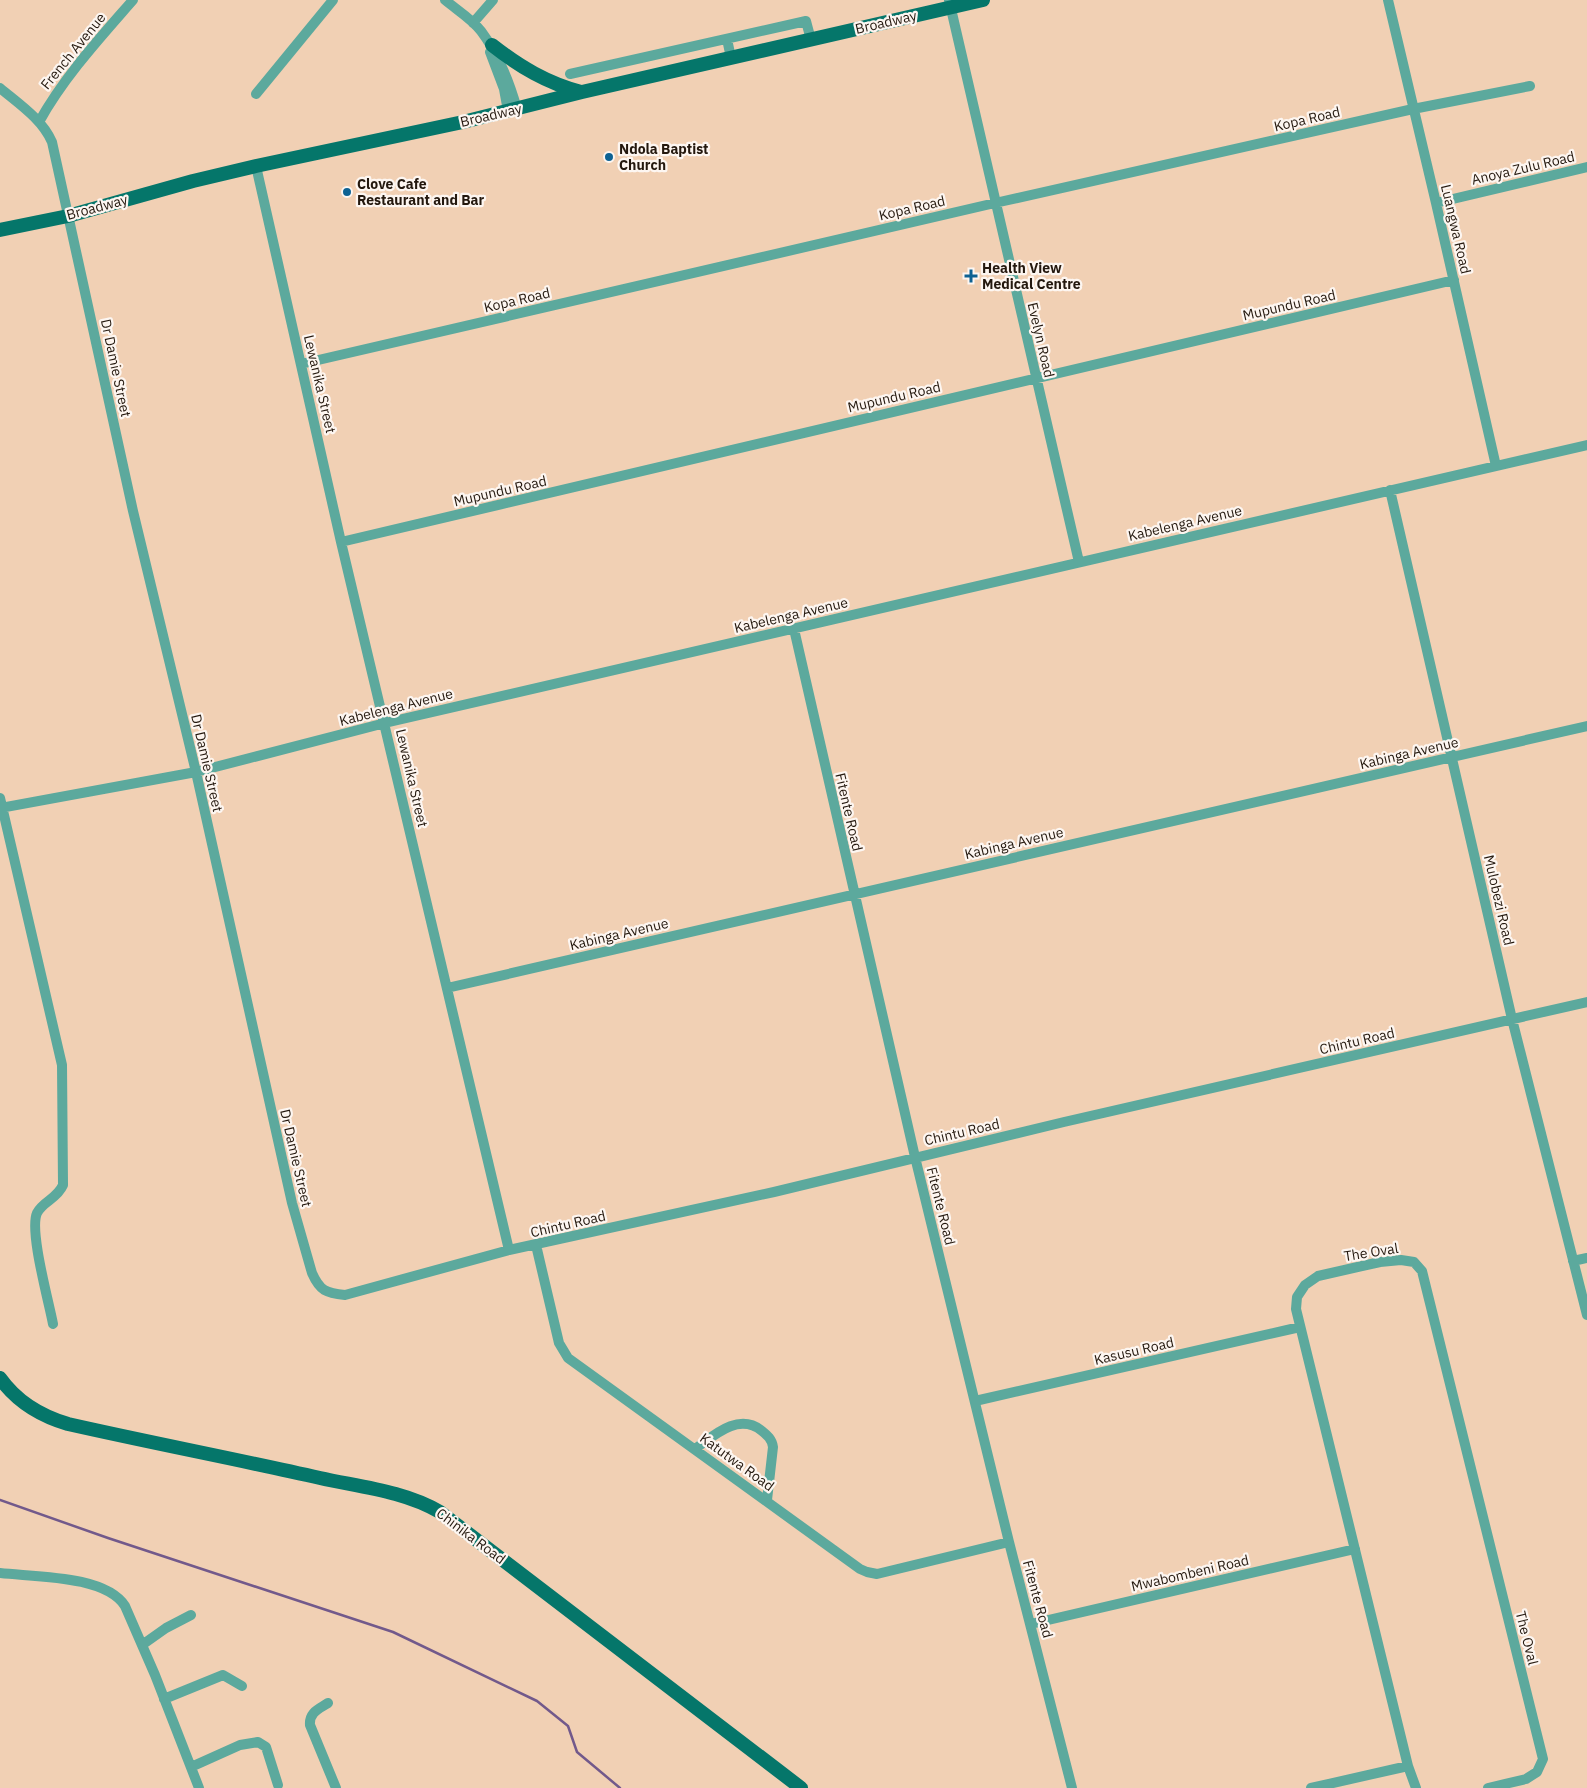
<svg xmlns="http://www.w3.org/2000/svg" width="1587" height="1788" font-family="'IBM Plex Sans',sans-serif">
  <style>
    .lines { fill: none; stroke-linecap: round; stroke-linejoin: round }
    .stream { stroke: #72598b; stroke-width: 2.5 }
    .minor { stroke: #5ca99d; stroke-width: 10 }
    .major { stroke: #05766a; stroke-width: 14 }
    .poi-dot { fill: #0e6293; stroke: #fdf6f1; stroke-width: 2 }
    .labels { text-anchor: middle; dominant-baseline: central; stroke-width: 4.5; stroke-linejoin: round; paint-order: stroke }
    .street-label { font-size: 14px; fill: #24180e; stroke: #fdf6f1 }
    .poi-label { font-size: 14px; font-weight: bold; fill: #24180e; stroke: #fdf6f1; text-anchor: start }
  </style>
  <rect width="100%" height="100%" fill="#f1d0b4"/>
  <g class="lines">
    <path class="stream" d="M0 1500 108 1538 393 1632 537 1701 568 1726 577 1752 620 1788"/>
    <path class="minor" d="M445 0C457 10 472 19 481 31 499 55 509 80 517 109
      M949 0 1079 562
      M1388 0 1436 203 1496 466
      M473 23 493 0
      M727 39 731 58
      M490 52 504 89 508 111
      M570 74 806 21 811 40
      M0 88C19 104 42 119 52 142L133 511 196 772 292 1203 312 1273C320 1291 326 1293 345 1295L509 1250 774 1192 1064 1122 1587 1002
      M256 94 333 0
      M39 122C64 77 99 39 133 0
      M256 166 341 542 509 1250
      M1436 203 1587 167
      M301 364 995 203 1413 109 1530 86
      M1390 490 1512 1019 1587 1315
      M341 542 1454 280
      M794 629 915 1157 1009 1542 1072 1788
      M0 798 62 1065 63 1185C57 1199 43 1201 37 1213 29 1231 49 1302 53 1324
      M0 808 196 772 385 723 1587 445
      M447 988 1587 726
      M536 1245 559 1343 568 1358 860 1569 867 1572 877 1574 1009 1542
      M1573 1261 1587 1258
      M975 1401 1300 1327
      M695 1449C714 1435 739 1412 762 1431 767 1435 772 1439 773 1447L767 1500
      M0 1573C34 1577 105 1575 125 1606L155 1675 199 1788
      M1031 1624 1355 1549
      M142 1645 166 1628 191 1615
      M164 1699 223 1675 242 1686
      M328 1703C319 1709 309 1712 310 1725L336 1788
      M191 1767 240 1745 258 1742 266 1747 278 1785
      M1311 1788 1408 1766
      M1416 1788 1408 1766 1296 1309 1297 1297 1305 1285 1318 1276 1380 1262 1401 1260 1414 1262 1422 1271 1543 1759 1537 1772 1526 1779 1488 1788"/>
    <path class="major" d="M492 45C520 67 547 83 581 92
      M0 230 68 216 193 181 256 166 463 122 582 92 983 0
      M0 1378C17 1402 41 1416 68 1424 152 1443 236 1459 320 1478 361 1487 404 1491 440 1512L801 1788"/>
  </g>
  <g class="poi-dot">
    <circle cx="609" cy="157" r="5"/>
    <circle cx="347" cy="192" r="5"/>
    <path d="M968.5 268.5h5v5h5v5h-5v5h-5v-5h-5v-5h5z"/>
  </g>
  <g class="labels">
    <g class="street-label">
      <text transform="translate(886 22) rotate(-13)">Broadway</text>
      <text transform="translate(73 51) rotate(-51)">French Avenue</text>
      <text transform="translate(491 115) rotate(-13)">Broadway</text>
      <text transform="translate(1307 119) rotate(-13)">Kopa Road</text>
      <text transform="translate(1523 168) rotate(-13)">Anoya Zulu Road</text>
      <text transform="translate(97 207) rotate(-15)">Broadway</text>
      <text transform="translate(912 208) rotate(-13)">Kopa Road</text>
      <text transform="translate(1456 229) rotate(77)">Luangwa Road</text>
      <text transform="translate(517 300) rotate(-13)">Kopa Road</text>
      <text transform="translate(1289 305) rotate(-13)">Mupundu Road</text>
      <text transform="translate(1041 340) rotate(77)">Evelyn Road</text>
      <text transform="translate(116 368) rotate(78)">Dr Damie Street</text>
      <text transform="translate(320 384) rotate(77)">Lewanika Street</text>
      <text transform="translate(894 397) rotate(-13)">Mupundu Road</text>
      <text transform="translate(500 491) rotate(-13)">Mupundu Road</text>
      <text transform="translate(1185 523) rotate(-13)">Kabelenga Avenue</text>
      <text transform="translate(791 615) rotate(-13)">Kabelenga Avenue</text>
      <text transform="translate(396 707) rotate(-14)">Kabelenga Avenue</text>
      <text transform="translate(1409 753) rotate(-13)">Kabinga Avenue</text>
      <text transform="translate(207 763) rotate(77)">Dr Damie Street</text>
      <text transform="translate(412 778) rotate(77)">Lewanika Street</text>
      <text transform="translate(849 812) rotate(77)">Fitente Road</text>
      <text transform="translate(1014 843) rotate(-13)">Kabinga Avenue</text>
      <text transform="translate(1499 900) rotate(77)">Mulobezi Road</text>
      <text transform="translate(619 934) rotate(-13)">Kabinga Avenue</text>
      <text transform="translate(1357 1041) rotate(-13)">Chintu Road</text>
      <text transform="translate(962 1132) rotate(-13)">Chintu Road</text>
      <text transform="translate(296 1158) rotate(77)">Dr Damie Street</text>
      <text transform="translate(941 1206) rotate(76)">Fitente Road</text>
      <text transform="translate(568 1224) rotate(-13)">Chintu Road</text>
      <text transform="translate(1371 1252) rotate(-9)">The Oval</text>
      <text transform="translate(1134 1351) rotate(-13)">Kasusu Road</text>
      <text transform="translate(737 1462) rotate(36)">Katutwa Road</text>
      <text transform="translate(471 1536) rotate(37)">Chinika Road</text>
      <text transform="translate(1190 1573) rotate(-13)">Mwabombeni Road</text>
      <text transform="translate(1038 1599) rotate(75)">Fitente Road</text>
      <text transform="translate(1527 1638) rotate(76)">The Oval</text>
    </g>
    <g class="poi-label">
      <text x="619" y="149">Ndola Baptist<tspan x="619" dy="16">Church</tspan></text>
      <text x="357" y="184">Clove Cafe<tspan x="357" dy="16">Restaurant and Bar</tspan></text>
      <text x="982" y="268">Health View<tspan x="982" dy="16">Medical Centre</tspan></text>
    </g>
  </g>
</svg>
